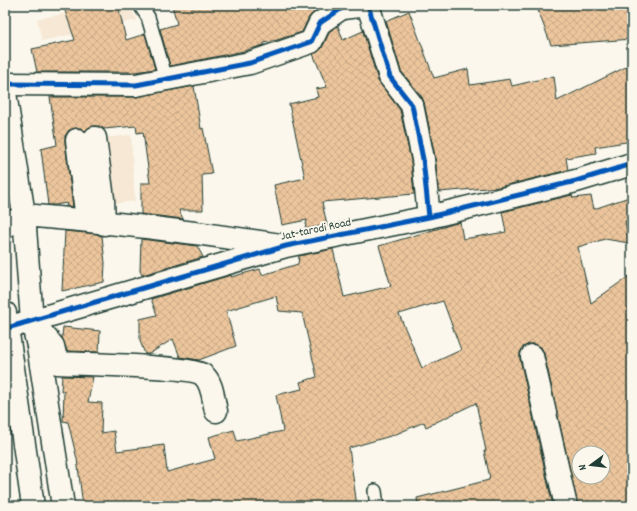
<svg xmlns="http://www.w3.org/2000/svg" width="637" height="511" font-family="Dekko,sans-serif">
  <style>
    .built { fill: #f6e8d4 }
    .building { fill: url(#building-cross-hatch); stroke: #1f3d34; fill-rule: evenodd }
    .lines { fill: none; stroke-linecap: round; stroke-linejoin: round }
    .lane-casing { stroke: #1f3d34; stroke-width: 16 }
    .street-casing { stroke: #1f3d34; stroke-width: 25 }
    .secondary-casing { stroke: #1f3d34; stroke-width: 25 }
    .lane { stroke: #fbf7ec; stroke-width: 13 }
    .street { stroke: #fbf7ec; stroke-width: 22 }
    .secondary { stroke: #fbf7ec; stroke-width: 22 }
    .cycleway-casing { stroke: #fbf7ec; stroke-width: 8 }
    .cycleway { stroke: #0057b8; stroke-width: 5 }
    .labels { text-anchor: middle; dominant-baseline: central; stroke-width: 4; stroke-linejoin: round; paint-order: stroke }
    .street-label { font-size: 12px; fill: #1f3d34; stroke: #fbf7ec }
  </style>
  <defs>
    <pattern id="building-cross-hatch" width="8" height="8" patternUnits="userSpaceOnUse"><rect width="8" height="8" fill="#ecc59c"/><path d="M0 0l8 8M0 8l8-8" fill="none" stroke="#caaa87"/></pattern>
  </defs>
  <rect width="100%" height="100%" fill="#fbf7ec"/>
  <filter id="ink" filterUnits="userSpaceOnUse"><feTurbulence type="fractalNoise" baseFrequency=".025" numOctaves="2"/><feDisplacementMap in="SourceGraphic" scale="8" xChannelSelector="R" yChannelSelector="G"/><feConvolveMatrix kernelMatrix="1 2 1 2 8 2 1 2 1" color-interpolation-filters="sRGB"/></filter>
  <g filter="url(#ink)">
    <path class="built" d="M107 5H129L137 20 42 41 37 19Z
      M131 135 135 201 111 204 102 138Z"/>
    <path class="building" d="M63 5H118L126 40 145 34 155 69 135 72H37L32 49 75 40Z
      M172 5H324L313 13 309 17 302 32 277 40 264 43V45L244 51 170 66 160 29 177 24Z
      M536 5H632V39L551 45Z
      M409 11 434 78 468 69 470 85 510 79 512 86 554 76 557 101 632 64V141L595 147 596 153 566 158 568 170 499 187 439 192 435 156 424 102 422 97 401 71 386 21Z
      M338 26 343 40 363 31 378 81 400 110 411 161 414 194 322 202 327 225 305 229 307 220 282 225 274 185 305 178 289 104 318 97 316 89 327 87 313 54 319 51 322 48 330 31Z
      M194 86 201 129 203 128 212 174 202 175 203 210H179L183 219 141 214V183H150L143 132 137 133 136 126 104 129 99 126H94L88 128 85 131 81 128H76L69 130 65 136V142L73 207 66 206 67 203 55 205H48L41 149 57 145 50 97H136Z
      M572 195 573 198 591 196 594 209 632 196V220L625 221 629 243 605 239 578 247 591 303 632 274V506H578L544 353 541 347 535 344H530L523 347 520 353V359L553 506H418L417 498 489 480V478H490L484 451H486L476 403 426 427 424 422 394 435 349 448 357 506H83L77 459 68 422 63 421 64 391H61L62 376 93 377 88 402 102 403 101 433 114 431 117 451 164 445 167 472 215 459 209 437 234 430 237 441 283 431 276 395 302 389 300 382 317 377 302 313 279 311 276 296 226 311 236 346 199 360 180 357 173 339 149 354H145L140 341V319L157 315 151 299 231 275V277L260 269 262 275 298 264 299 256 333 249 344 297 391 286 379 246 460 222 463 239 506 232 502 212ZM443 301 461 350 422 368 399 314ZM579 453H603V477H579Z
      M65 231 97 234 102 236 105 263 104 282 62 291Z
      M141 239 197 246 203 257 142 275 140 271Z
      M63 327 100 331 99 352 67 351 62 337Z"/>
    <g class="lines">
      <defs>
        <path id="lane" d="M140 5 148 17 166 79
          M375 491 377 506"/>
        <path id="street" d="M5 84 136 85 250 63 311 42 320 23 342 8 368 5 390 77 412 105 423 159 429 217
          M95 138 103 199 104 224
          M77 140 87 220
          M5 227 24 215
          M32 321 53 346 57 363C79 364 192 366 203 375 213 383 213 399 216 411
          M532 356 566 506"/>
        <path id="secondary" d="M5 93 24 215 32 321 38 346 63 506
          M24 215C110 222 195 232 281 245
          M5 313 33 506
          M7 328 286 246 429 217 576 181 632 164"/>
      </defs>
      <use href="#lane" class="lane-casing"/>
      <use href="#street" class="street-casing"/>
      <use href="#secondary" class="secondary-casing"/>
      <use href="#lane" class="lane"/>
      <use href="#street" class="street"/>
      <use href="#secondary" class="secondary"/>
      <defs>
        <path id="cycleway" d="M5 84 136 85 250 63 311 42 320 23 342 8 368 5 390 77 412 105 423 159 429 217
          M7 328 286 246 429 217 576 181 632 164"/>
      </defs>
      <use href="#cycleway" class="cycleway-casing"/>
      <use href="#cycleway" class="cycleway"/>
    </g>
  </g>
  <g class="labels">
    <g class="street-label">
      <text transform="translate(316 230) rotate(-12)">Jat-tarodi Road</text>
    </g>
  </g>
  <rect width="637" height="511" fill="none" stroke="#fbf7ec" stroke-width="20"/>
  <rect x="10" y="10" width="617" height="491" fill="none" stroke="#1f3d34" stroke-width="1.5" filter="url(#ink)"/>
  <g transform="translate(591 465) rotate(255)"><circle r="19" fill="#fbf7ec" stroke="#a3ada2"/>
  <path d="M0-3L7 15L0 10L-7 15Z" fill="#1f3d34"/>
  <text y="-6" font-size="11" font-weight="bold" text-anchor="middle" fill="#1f3d34">N</text>
  </g>
</svg>
